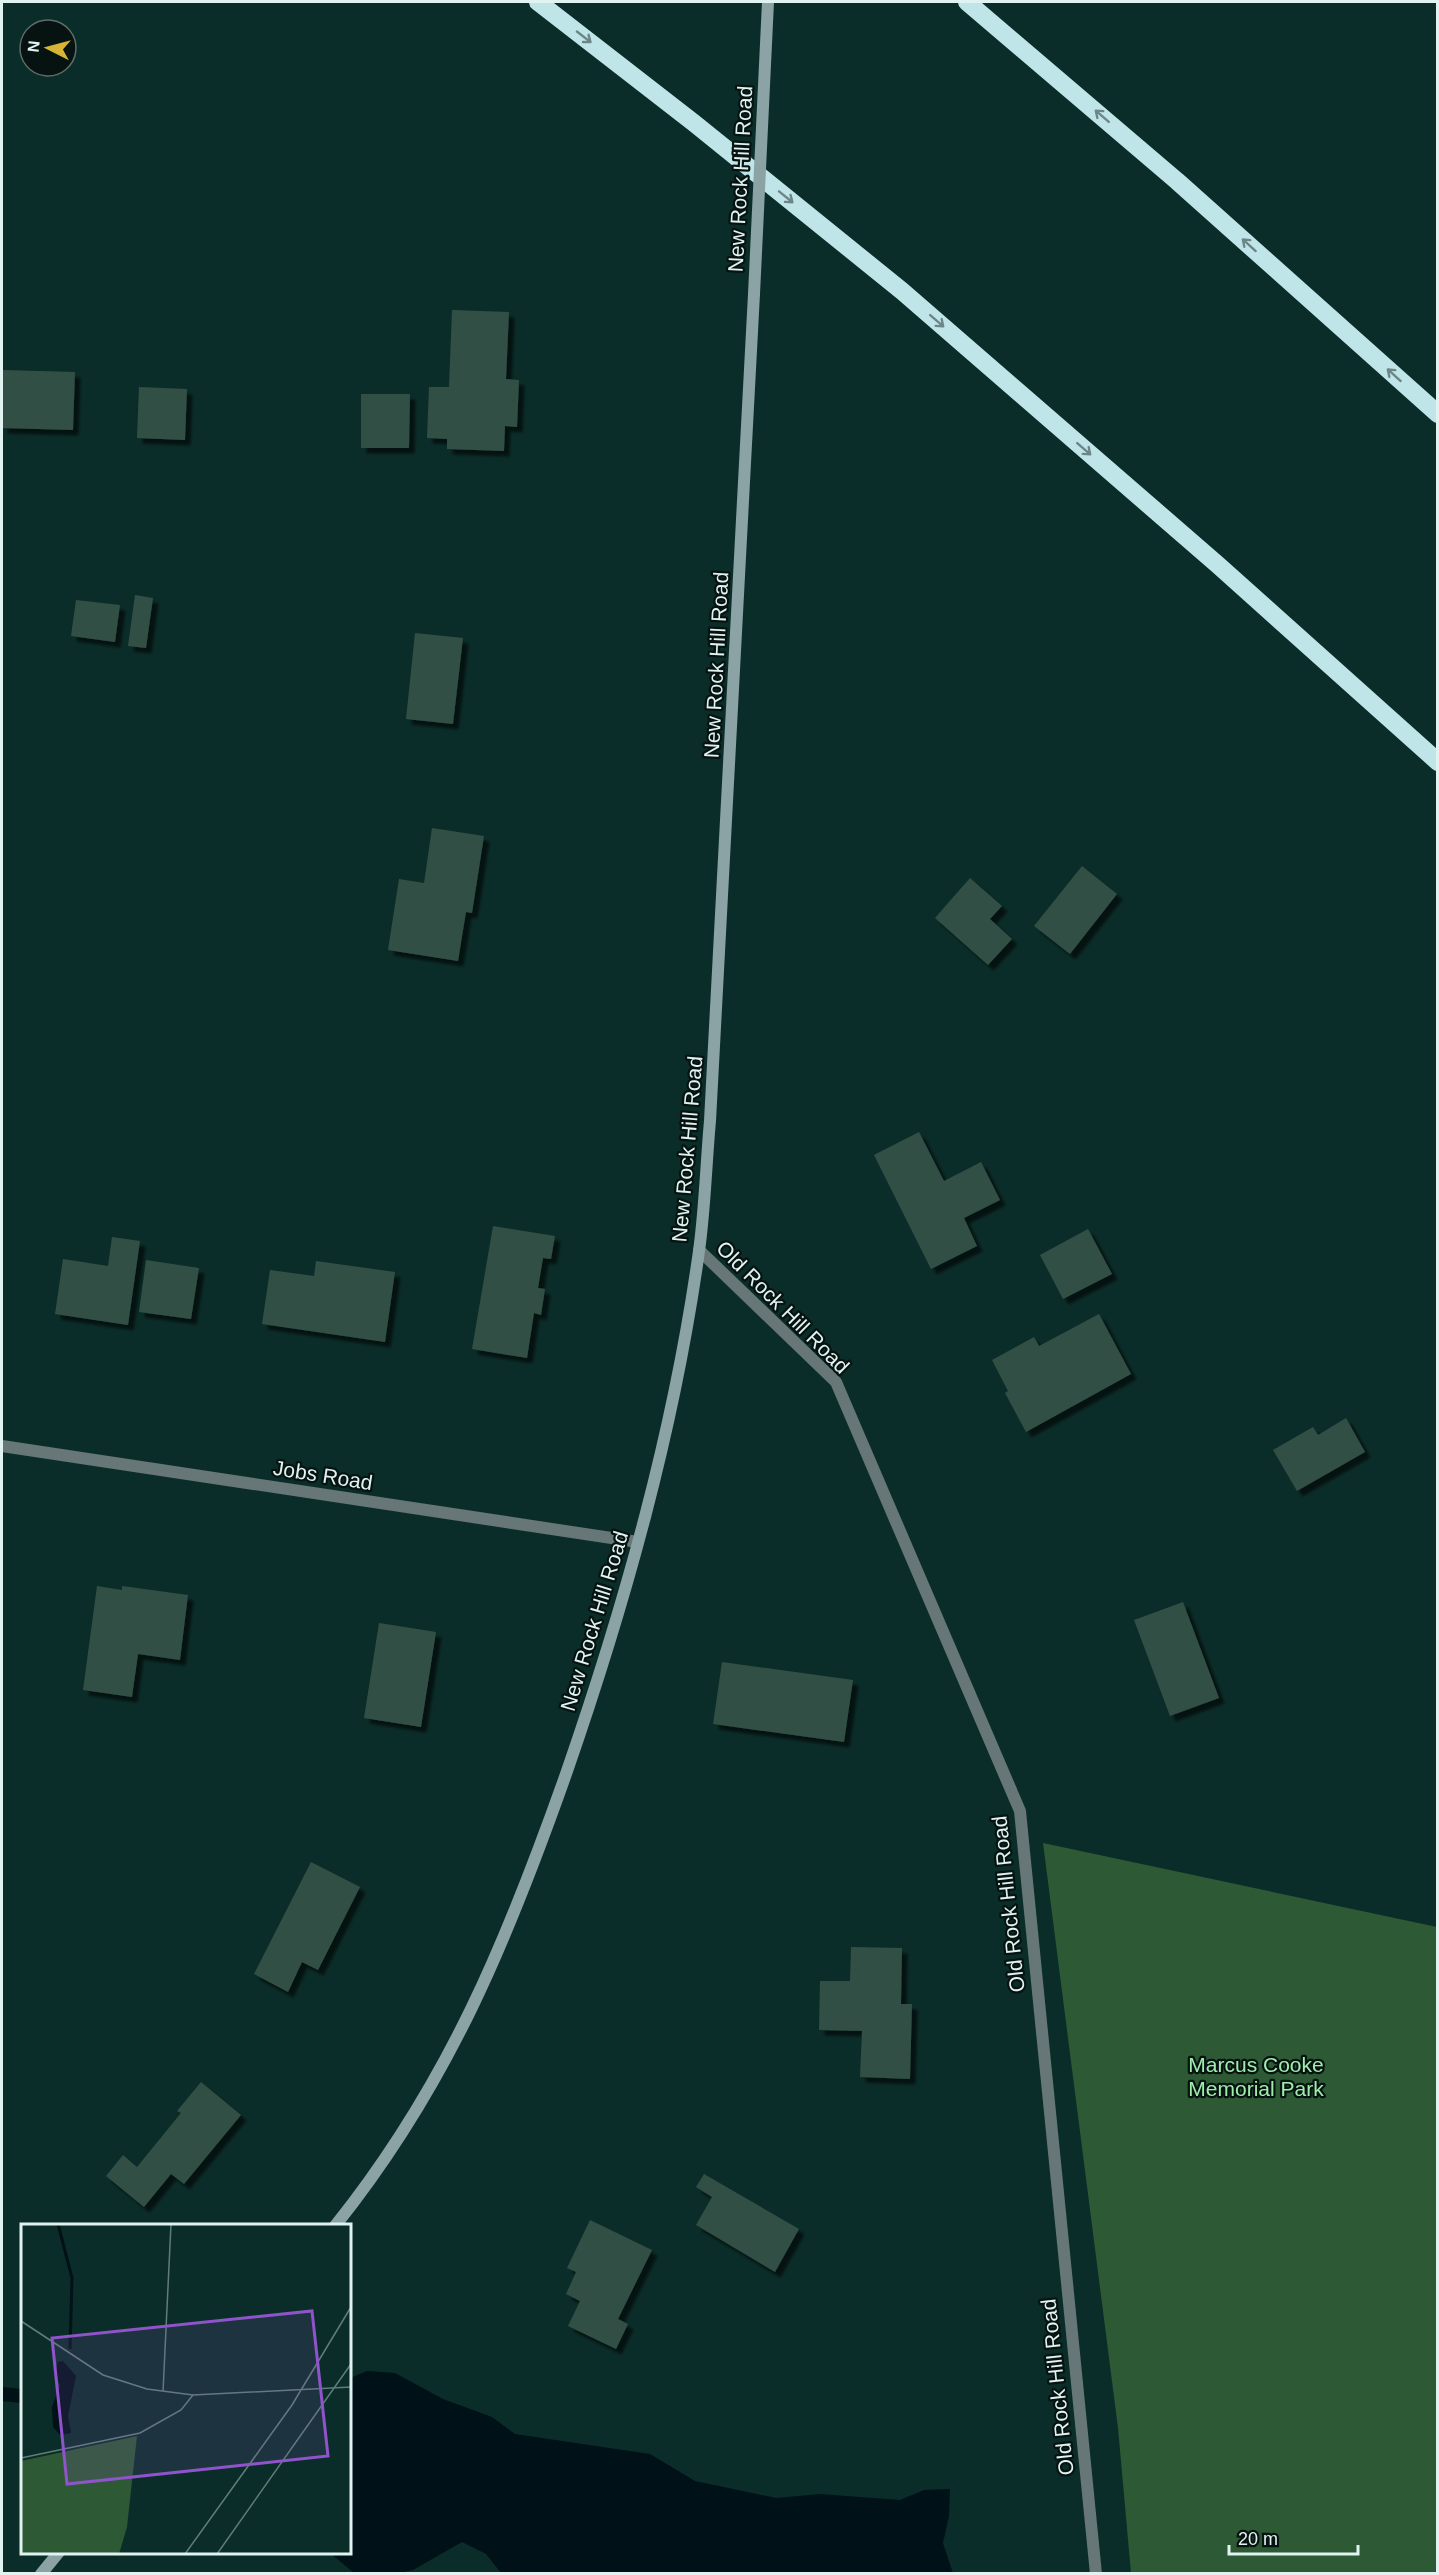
<svg xmlns="http://www.w3.org/2000/svg" width="1439" height="2575" font-family="Helvetica,sans-serif">
  <style>
    .green { fill: #2d5935 }
    .water { fill: #001118 }
    .lines { fill: none; stroke-linecap: round; stroke-linejoin: round }
    .stream { stroke: #001118; stroke-width: 14 }
    .building { fill: #334f44; filter: url(#shadow) }
    .minor { stroke: #677677; stroke-width: 12 }
    .secondary { stroke: #8ba3a5; stroke-width: 12 }
    .motorway { stroke: #c0e5e9; stroke-width: 18 }
    .secondary-bridge { stroke: #8ba3a5; stroke-width: 12 }
    .oneway { stroke: #6c8688 }
    .labels { text-anchor: middle; dominant-baseline: central; stroke-width: 4.5; stroke-linejoin: round; paint-order: stroke }
    .street-label { font-size: 21px; fill: #e1f3f0; stroke: #061311 }
    .park-label { font-size: 21px; fill: #a1ecac; stroke: #061311 }
    .inset-river { fill: none; stroke: #001118; stroke-width: 3 }
    .inset-road { fill: none; stroke: #617c79; stroke-width: 1.5 }
    .view { fill: #8f54c9; fill-opacity: 0.15; stroke: #8f54c9; stroke-width: 3 }
    .inset-edge { fill: none; stroke: #e1f3f0; stroke-width: 3 }
  </style>
  <defs>
    <filter id="shadow"><feDropShadow dx="5.5" dy="5.5" stdDeviation="1.5" flood-color="#0009"/></filter>
  </defs>
  <rect width="100%" height="100%" fill="#0b2d29"/>
  <path class="green" d="M1043 1843 1437 1927V2573H1131L1118 2428Z"/>
  <path class="water" d="M367 2371 395 2373 443 2399 492 2417 515 2434 650 2454 695 2481 776 2498 820 2494 900 2500 924 2490 950 2489 949 2516 943 2543 953 2573H501L486 2554 462 2542 413 2570 399 2573H354L330 2553 350 2552V2378Z"/>
  <g class="lines">
    <path class="stream" d="M2 2394 22 2396"/>
  </g>
  <path class="building" d="M452 310 509 312 506 379 519 380 517 427 505 426 504 451 447 449V439L427 438 429 387H449Z
    M2 370 75 372 73 430 2 428Z
    M139 387 187 389 185 440 137 438Z
    M361 394H410L409 448H361Z
    M135 595 153 598 146 648 128 646Z
    M76 600 120 605 115 642 71 636Z
    M415 633 463 638 453 724 406 719Z
    M432 828 484 836 472 913 466 912 458 961 388 950 399 879 424 883Z
    M1082 866 1117 894 1070 954 1034 926Z
    M970 878 1002 906 990 919 1012 939 988 965 935 918Z
    M919 1132 944 1181 981 1162 1000 1200 964 1218 977 1246 931 1269 874 1155Z
    M493 1226 555 1236 551 1259 543 1258 538 1288 545 1289 541 1315 534 1313 527 1358 472 1349Z
    M1088 1229 1112 1274 1063 1299 1040 1255Z
    M112 1237 140 1241 128 1325 55 1314 63 1259 108 1266Z
    M146 1260 199 1268 191 1319 139 1312Z
    M316 1261 395 1272 385 1342 262 1324 270 1270 314 1276Z
    M1099 1314 1131 1374 1026 1432 1005 1393 1008 1391 992 1360 1034 1337 1039 1346Z
    M1346 1418 1365 1452 1297 1491 1273 1450 1313 1427 1318 1435Z
    M97 1586 122 1590V1586L188 1595 180 1660 138 1654 132 1697 83 1690Z
    M1183 1602 1219 1698 1170 1716 1134 1620Z
    M379 1623 436 1632 421 1727 364 1718Z
    M722 1662 853 1680 844 1742 713 1724Z
    M311 1862 360 1887 318 1970 302 1962 288 1992 254 1974Z
    M851 1947 902 1948 901 2004H912L910 2079 860 2077 862 2031 819 2030 820 1981H850Z
    M201 2082 241 2115 184 2184 171 2174 144 2207 106 2176 123 2155 137 2167 181 2113 177 2111Z
    M704 2174 799 2229 775 2272 696 2225 712 2197 696 2187Z
    M590 2220 652 2250 618 2319 628 2324 616 2349 568 2326 580 2301 566 2294 576 2272 567 2268Z"/>
  <g class="lines">
    <path class="minor" d="M699 1250 836 1382 1020 1811 1096 2574
      M2 1446 638 1542"/>
    <path class="secondary" d="M335 2226C448 2085 507 1941 566 1774 625 1604 674 1430 699 1251 705 1208 706 1165 710 1121L754 294
      M41 2574 59 2552"/>
    <path class="motorway" d="M538 2 694 123 902 291 1218 565 1438 762
      M967 2 1177 181 1438 414"/>
    <path class="secondary-bridge" d="M754 294 768 2"/>
  </g>
  <defs><path id="oneway-shaft" d="M-6 0H5M1.5-3L5.5 0L1.5 3" fill="none" stroke-width="1.6" stroke-linecap="round" stroke-linejoin="round" transform="scale(1.5)"/></defs>
  <g class="oneway">
    <use href="#oneway-shaft" transform="translate(584 37) rotate(38)"/>
    <use href="#oneway-shaft" transform="translate(1102 116) rotate(-139)"/>
    <use href="#oneway-shaft" transform="translate(786 197) rotate(39)"/>
    <use href="#oneway-shaft" transform="translate(1249 245) rotate(-138)"/>
    <use href="#oneway-shaft" transform="translate(937 321) rotate(41)"/>
    <use href="#oneway-shaft" transform="translate(1394 375) rotate(-138)"/>
    <use href="#oneway-shaft" transform="translate(1084 449) rotate(41)"/>
  </g>
  <g class="labels">
    <g class="street-label">
      <text transform="translate(740 179) rotate(-87)">New Rock Hill Road</text>
      <text transform="translate(716 665) rotate(-87)">New Rock Hill Road</text>
      <text transform="translate(687 1149) rotate(-85)">New Rock Hill Road</text>
      <text transform="translate(783 1307) rotate(45)">Old Rock Hill Road</text>
      <text transform="translate(323 1475) rotate(9)">Jobs Road</text>
      <text transform="translate(594 1621) rotate(-73)">New Rock Hill Road</text>
      <text transform="translate(1008 1904) rotate(-96)">Old Rock Hill Road</text>
      <text transform="translate(1057 2387) rotate(-96)">Old Rock Hill Road</text>
    </g>
    <g class="park-label">
      <text x="1256" y="2064">Marcus Cooke<tspan x="1256" dy="24">Memorial Park</tspan></text>
    </g>
  </g>
  <g transform="translate(21 2224)">
    <rect width="330" height="330" fill="#0b2d29"/>
    <path d="M116 212 106 303 98 330H0V237Z" fill="#2d5935"/>
    <path d="M42 137 55 152 47 192 50 209 39 211 32 203 31 183 39 161 34 150 37 138Z" fill="#001118"/>
    <path class="inset-river" d="M37 0 51 54 49 125"/>
    <path class="inset-road" d="M0 97 82 151 126 165 172 171 330 163M142 168 150 0M0 234 119 209 160 186 172 171M164 330 271 181 330 83M196 330 330 140"/>
    <path class="view" d="M291 87 307 232 46 260 31 114Z"/>
    <rect width="330" height="330" class="inset-edge"/>
  </g>
  <rect width="1439" height="2575" fill="none" stroke="#e1f3f0" stroke-width="6"/>
  <g transform="translate(48 48) rotate(276)"><circle r="28" fill="#061311" stroke="#5e6d6a" stroke-width="1.5"/>
  <path d="M0-4.5L10 22L0 15L-10 22Z" fill="#d7b434"/>
  <text y="-9" font-size="16" font-weight="bold" text-anchor="middle" fill="#e1f3f0">N</text>
  </g>
  <path d="M1229 2545v9h129v-9" fill="none" stroke="#e1f3f0" stroke-width="3"/>
  <text x="1238" y="2545" font-size="18" fill="#e1f3f0" stroke="#061311" stroke-width="4.5" paint-order="stroke">20 m</text>
</svg>
